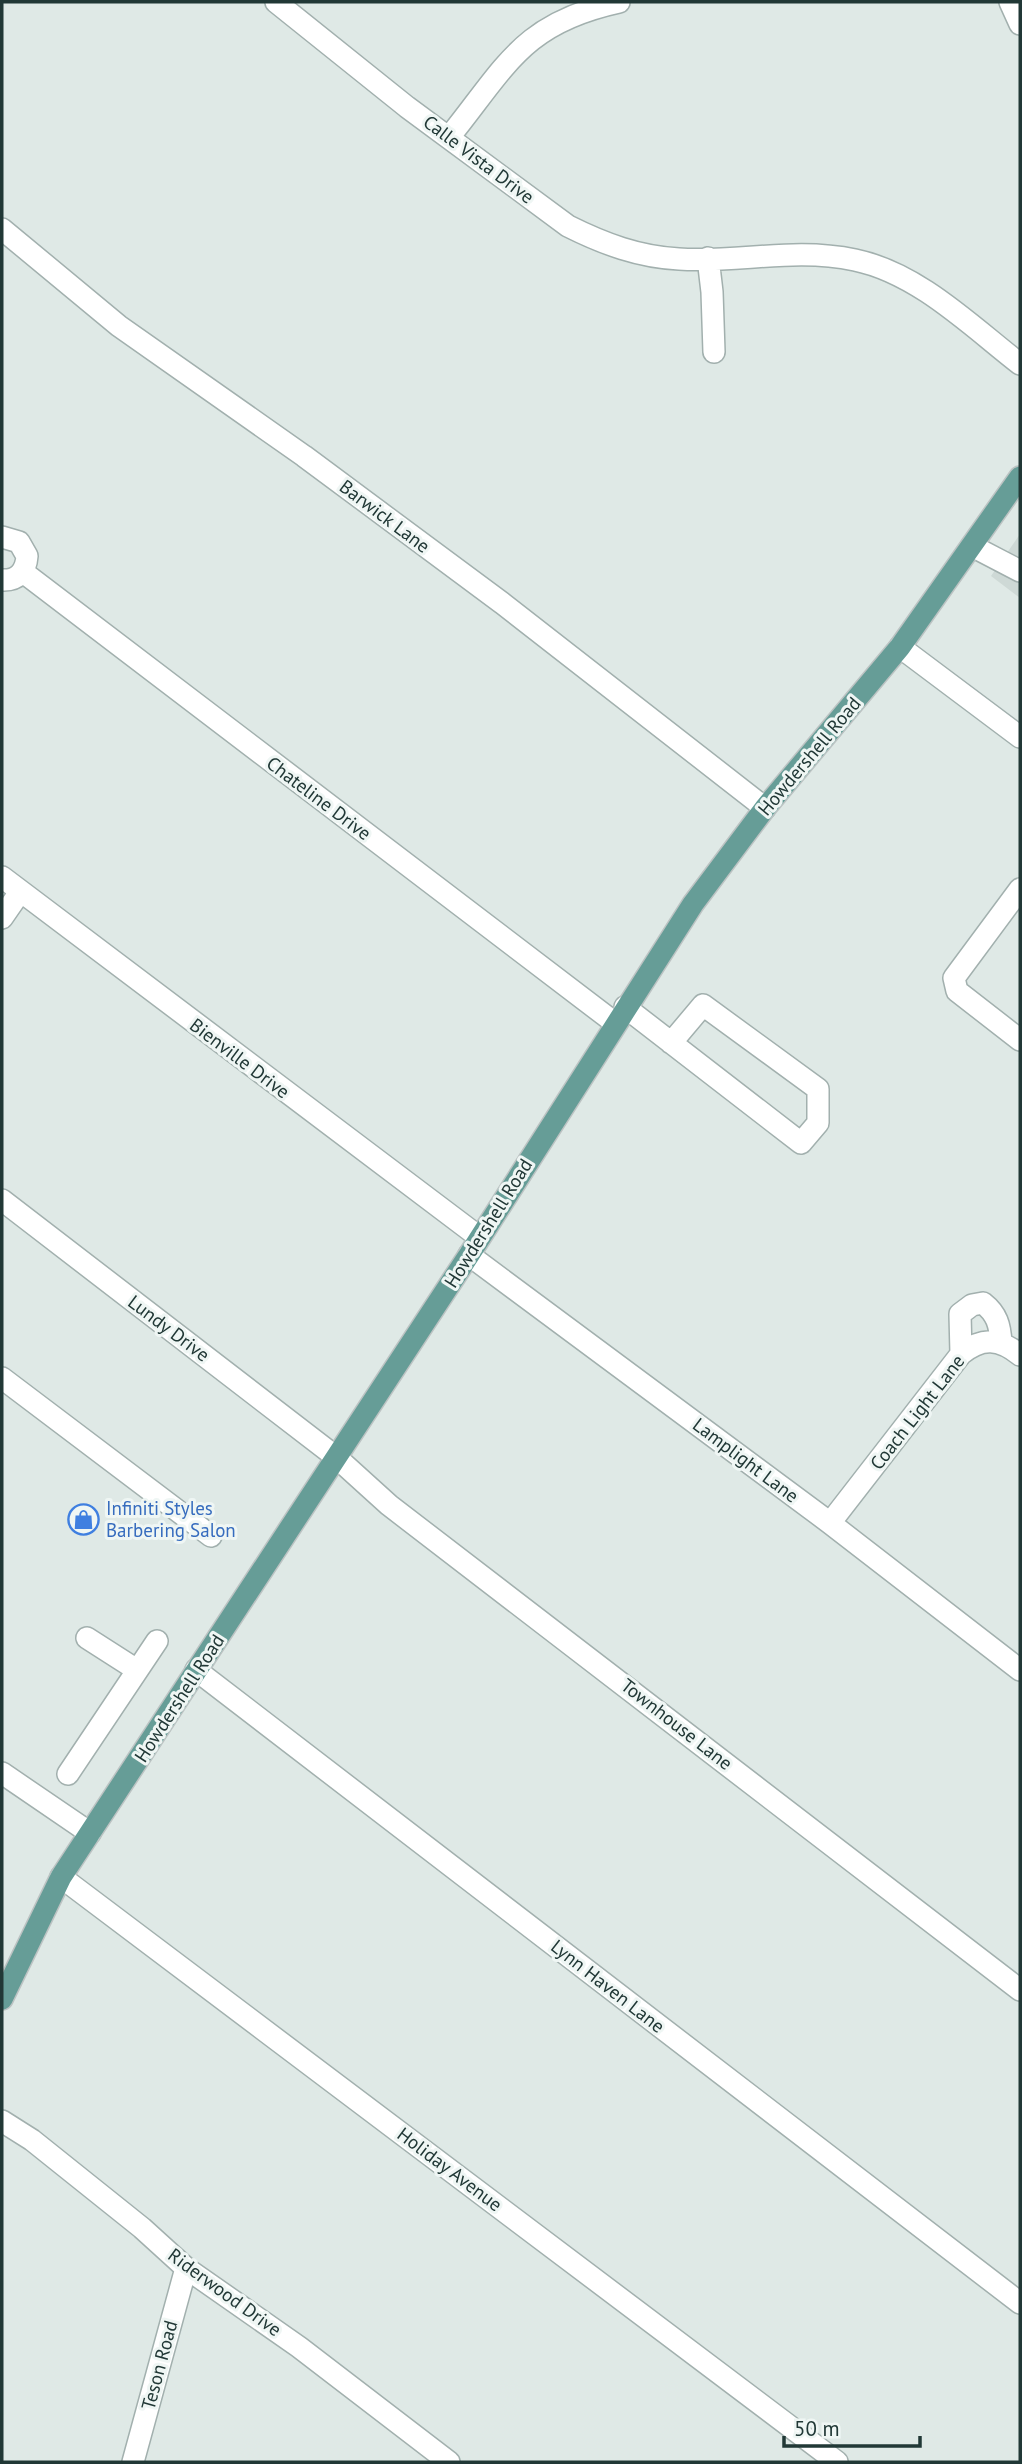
<svg xmlns="http://www.w3.org/2000/svg" width="1022" height="2464" font-family="'PT Sans',sans-serif">
  <style>
    .built { fill: #ced9d6 }
    .lines { fill: none; stroke-linecap: round; stroke-linejoin: round }
    .minor-casing { stroke: #a2b0ae; stroke-width: 24 }
    .major-casing { stroke: #bcc3c3; stroke-width: 24 }
    .minor { stroke: #fff; stroke-width: 21 }
    .major { stroke: #669d97; stroke-width: 21 }
    .labels { text-anchor: middle; dominant-baseline: central; stroke-width: 6; stroke-linejoin: round; paint-order: stroke }
    .street-label { font-size: 19px; fill: #213836; stroke: #eff6f4 }
    .shop-label { font-size: 19px; fill: #366cbe; stroke: #eff6f4; text-anchor: start }
  </style>
  <rect width="100%" height="100%" fill="#dfe9e6"/>
  <path class="built" d="M1020 534V598L991 576Z"/>
  <g class="lines">
    <defs>
      <path id="minor" d="M276 2 407 107 568 226C604 244 639 257 679 259 739 263 793 247 855 260 918 273 971 326 1020 364
        M1010 2 1020 24
        M450 136C507 65 523 23 619 2
        M2 229 119 326 304 456 502 603 765 808
        M708 258 712 292 714 352
        M2 537 19 542 27 556C26 571 18 581 2 580
        M972 546 1020 571
        M23 572 615 1023
        M900 647 1020 737
        M2 877 479 1237
        M1020 889 954 978 957 991 1020 1040
        M2 918 20 892
        M625 1007 801 1143 818 1123V1089L703 1005 671 1043
        M2 1200 336 1457 389 1505 1020 1990
        M469 1255 830 1523 1020 1670
        M961 1354 960 1314 972 1305 983 1303C997 1314 1000 1325 1001 1343
        M2 1378 211 1536
        M830 1523 961 1354C982 1337 999 1338 1020 1355
        M87 1638 137 1670
        M196 1670 1020 2303
        M2 1773 90 1833
        M68 1774 157 1641
        M61 1877 837 2462
        M2 2121 32 2140 142 2228 186 2268 299 2347 449 2462
        M133 2462 186 2268"/>
      <path id="major" d="M2 1999 61 1877 469 1255 693 904 765 808 900 647 1020 477"/>
    </defs>
    <use href="#minor" class="minor-casing"/>
    <use href="#major" class="major-casing"/>
    <use href="#minor" class="minor"/>
    <use href="#major" class="major"/>
  </g>
  <defs>
    <symbol id="shop-ring" viewBox="-11 -11 22 22"><circle r="9.5" fill="#eff6f4" stroke="#3f7fe0" stroke-width="1.5"/><path d="M-5-2.5h2.3a2.7 3.5 0 0 1 5.4 0H5L5.5 6h-11ZM-1.5-2.5h3a1.5 2.3 0 0 0-3 0Z" fill="#3f7fe0"/></symbol>
  </defs>
  <g fill-rule="evenodd">
    <use href="#shop-ring" x="66" y="1502" width="35" height="35"/>
  </g>
  <g class="labels">
    <g class="street-label">
      <text transform="translate(479 159) rotate(37)">Calle Vista Drive</text>
      <text transform="translate(385 516) rotate(37)">Barwick Lane</text>
      <text transform="translate(809 756) rotate(-50)">Howdershell Road</text>
      <text transform="translate(319 798) rotate(37)">Chateline Drive</text>
      <text transform="translate(240 1058) rotate(37)">Bienville Drive</text>
      <text transform="translate(488 1223) rotate(-58)">Howdershell Road</text>
      <text transform="translate(169 1328) rotate(37)">Lundy Drive</text>
      <text transform="translate(917 1412) rotate(-52)">Coach Light Lane</text>
      <text transform="translate(746 1460) rotate(37)">Lamplight Lane</text>
      <text transform="translate(179 1698) rotate(-57)">Howdershell Road</text>
      <text transform="translate(677 1724) rotate(38)">Townhouse Lane</text>
      <text transform="translate(608 1986) rotate(38)">Lynn Haven Lane</text>
      <text transform="translate(450 2169) rotate(37)">Holiday Avenue</text>
      <text transform="translate(225 2292) rotate(36)">Riderwood Drive</text>
      <text transform="translate(159 2365) rotate(-75)">Teson Road</text>
    </g>
    <g class="shop-label">
      <text x="106" y="1508">Infiniti Styles<tspan x="106" dy="22">Barbering Salon</tspan></text>
    </g>
  </g>
  <rect width="1022" height="2464" fill="none" stroke="#213836" stroke-width="7"/>
  <path d="M784 2436v10h136v-10" fill="none" stroke="#213836" stroke-width="3.5"/>
  <text x="794" y="2436" font-size="21" fill="#213836" stroke="#eff6f4" stroke-width="5" paint-order="stroke">50 m</text>
</svg>
